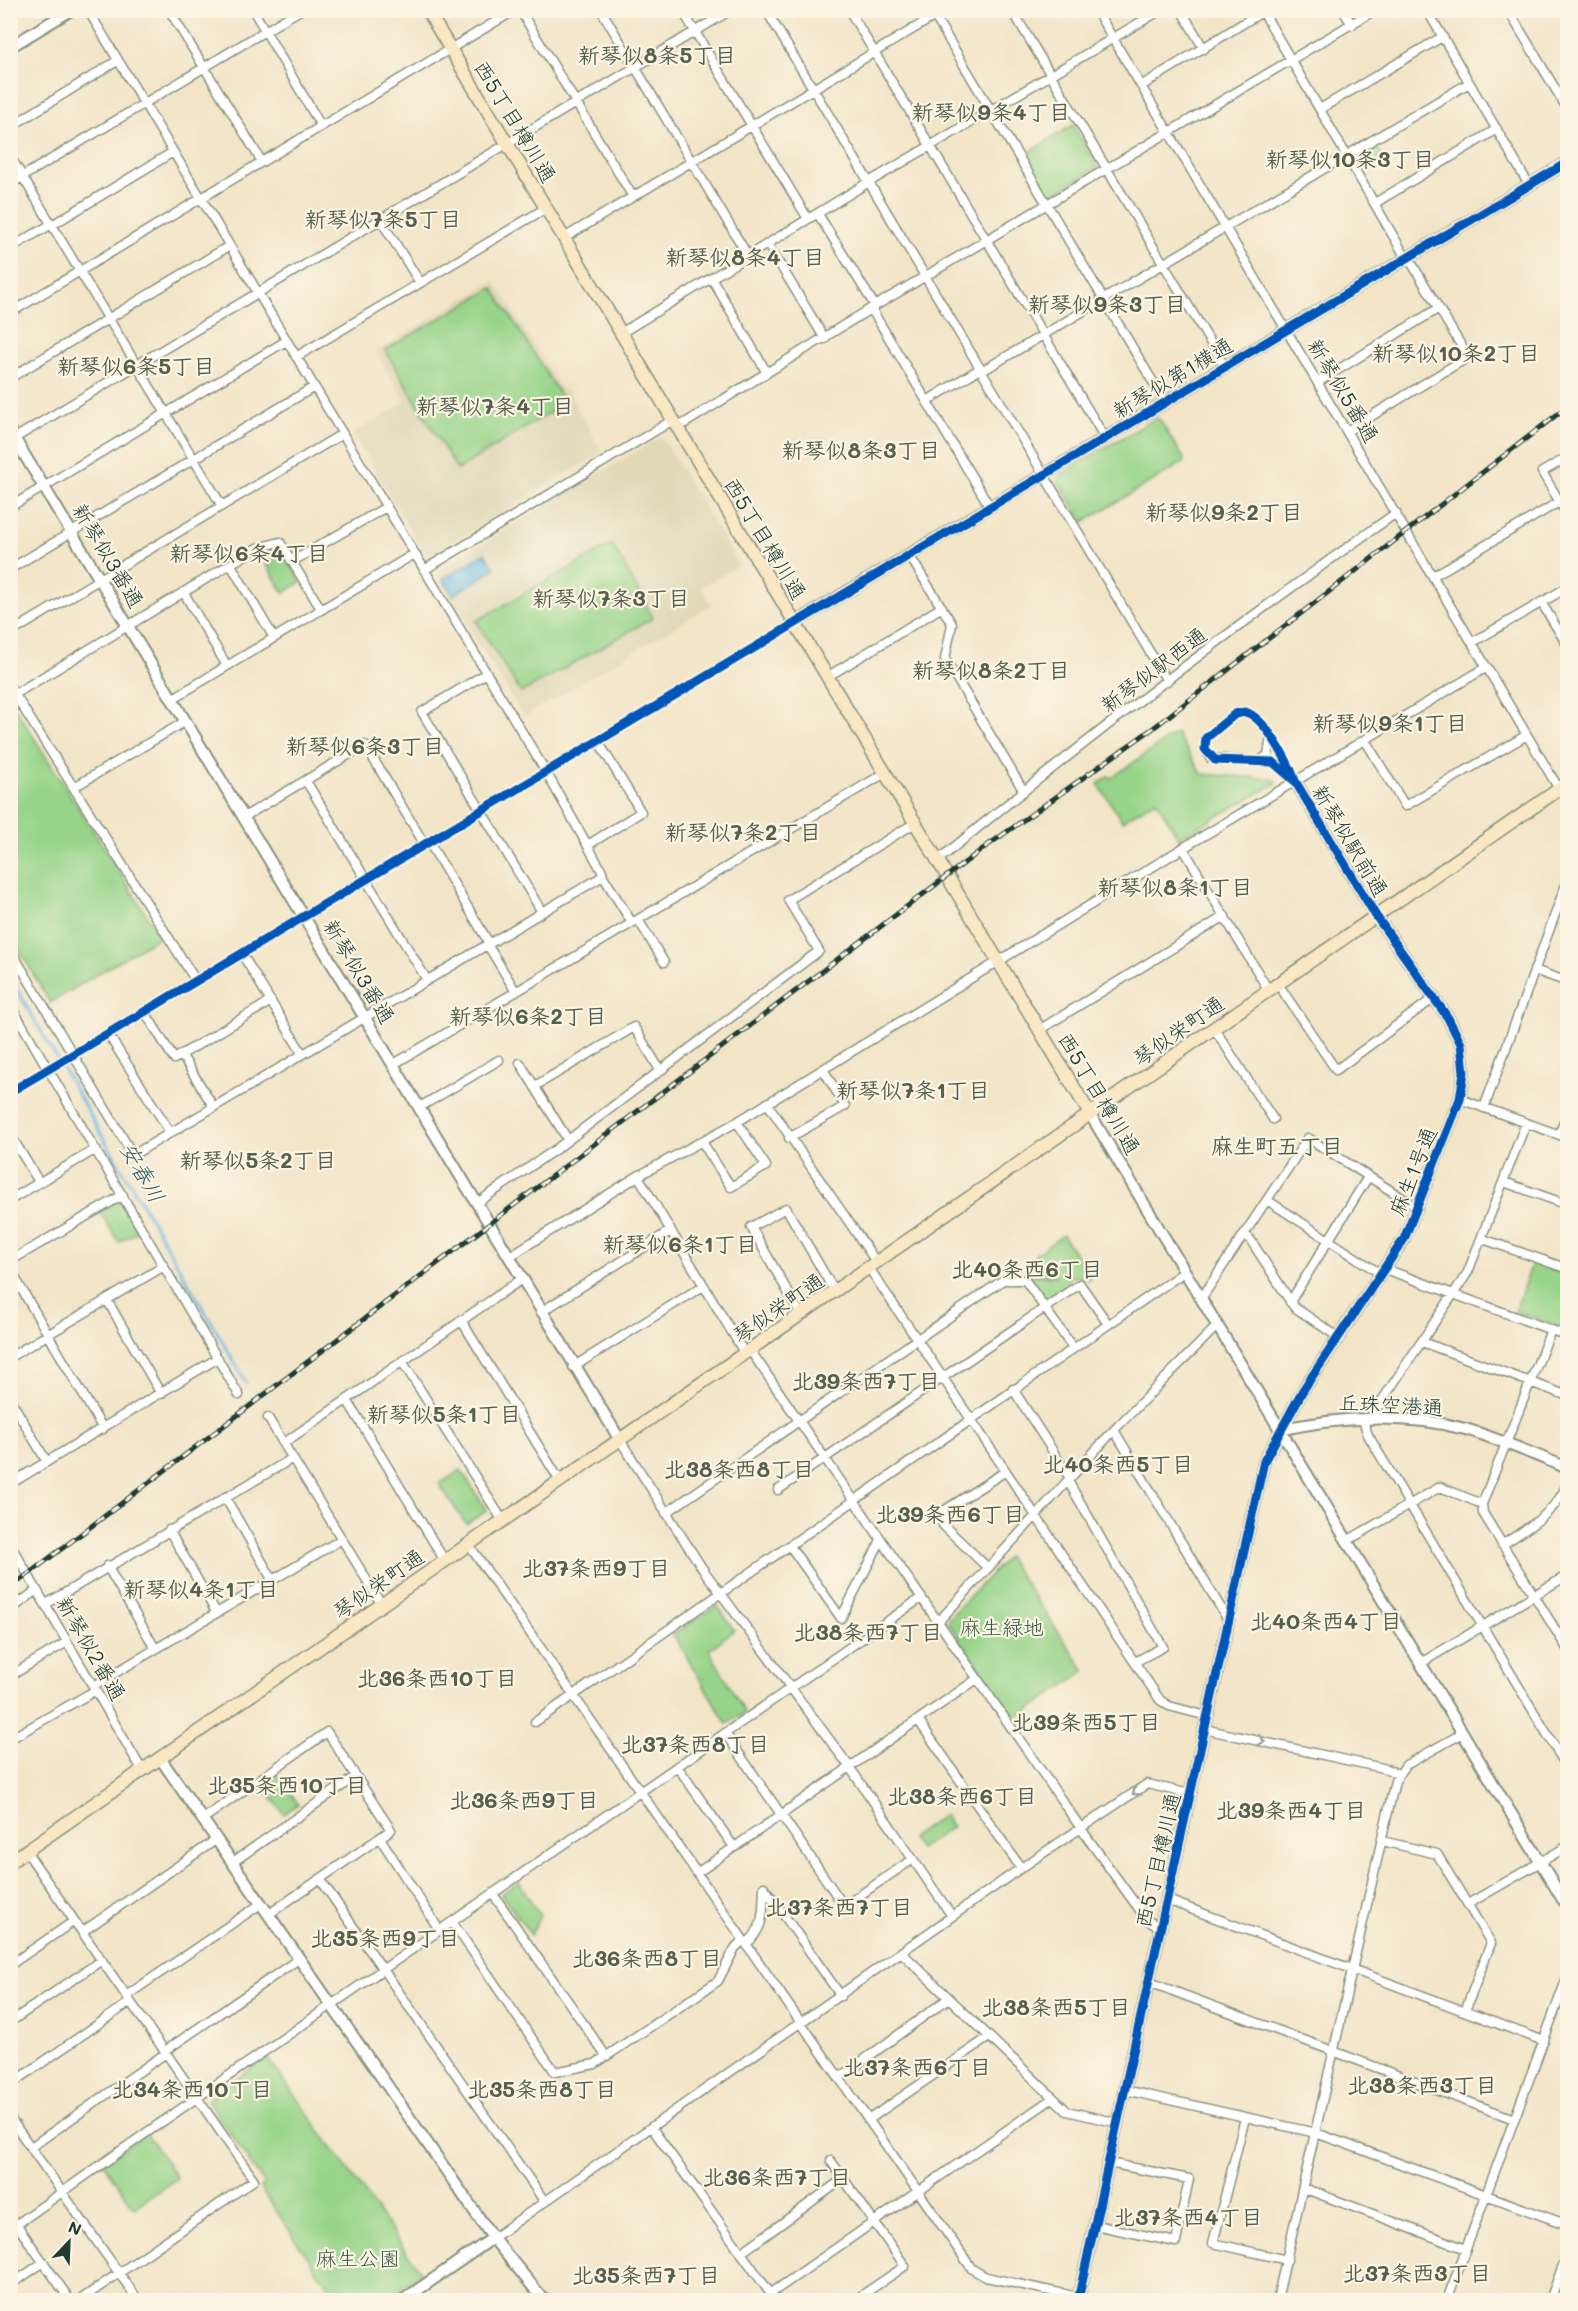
<svg xmlns="http://www.w3.org/2000/svg" width="1578" height="2311" font-family="Mali,'Klee One',sans-serif">
  <style>
    .built { fill: #e0d8b7 }
    .green { fill: #97d489; stroke: #5b885e; stroke-width: 1.5 }
    .water { fill: #6bbae6; stroke: #457c8d; stroke-width: 1.5 }
    .lines { fill: none; stroke-linecap: round; stroke-linejoin: round }
    .stream { stroke: #6bbae6; stroke-width: 3 }
    .minor-casing { stroke: #88917e; stroke-width: 11 }
    .tertiary-casing { stroke: #88917e; stroke-width: 14 }
    .secondary-casing { stroke: #88917e; stroke-width: 15 }
    .minor { stroke: #fff; stroke-width: 8 }
    .tertiary { stroke: #fff; stroke-width: 10 }
    .secondary { stroke: #fae7c3; stroke-width: 12 }
    .rail-casing { stroke: #1f3d34; stroke-width: 5 }
    .rail { stroke: #fcf5e5; stroke-width: 3; stroke-dasharray: 9; stroke-linecap: butt }
    .cycleway-casing { stroke: #fcf5e5; stroke-width: 13 }
    .cycleway { stroke: #0057b8; stroke-width: 9 }
    .oneway { stroke: #8f9e9a }
    .labels { text-anchor: middle; dominant-baseline: central; stroke-width: 4.5; stroke-linejoin: round; paint-order: stroke }
    .street-label { font-size: 21px; fill: #1f3d34; stroke: #fcf5e5 }
    .park-label { font-size: 21px; fill: #375b45; stroke: #fcf5e5 }
    .neighbourhood-label { font-size: 22px; font-weight: bold; fill: #57604c; stroke: #fcf5e5 }
    .water-label { font-size: 22px; font-style: italic; fill: #325c60; stroke: #fcf5e5 }
  </style>
  <rect width="100%" height="100%" fill="#fcf5e5"/>
  <filter id="ink" filterUnits="userSpaceOnUse"><feTurbulence type="fractalNoise" baseFrequency=".0167" numOctaves="2"/><feDisplacementMap in="SourceGraphic" scale="12" xChannelSelector="R" yChannelSelector="G"/><feConvolveMatrix kernelMatrix="1 2 1 2 8 2 1 2 1" color-interpolation-filters="sRGB"/></filter>
  <filter id="wash" filterUnits="userSpaceOnUse"><feTurbulence type="fractalNoise" baseFrequency=".008" numOctaves="4" result="noise"/><feDisplacementMap in="SourceGraphic" scale="24" xChannelSelector="R" yChannelSelector="G"/><feGaussianBlur stdDeviation="1.35" result="paint"/><feColorMatrix in="noise" values="0 0 0 0 0 0 0 0 0 0 0 0 0 0 0 0 0 1.4 0 .05"/><feComposite in="paint" operator="in"/></filter>
  <g filter="url(#wash)">
    <rect width="100%" height="100%" fill="#f2e5c8"/>
    <path class="built" d="M494 281 563 391 567 390 602 452 429 557 425 555 353 434 405 402 376 351Z
      M659 438 663 440 739 565 701 587 711 605 524 717 436 575 438 570Z"/>
    <path class="green" d="M1073 125 1098 167 1050 196 1024 155Z
      M1375 144 1383 157 1361 170 1353 157Z
      M493 288 565 403 457 470 385 350Z
      M1156 418 1160 420 1184 459 1183 463 1083 522 1057 480 1059 475Z
      M612 544 653 618 521 693 476 621Z
      M279 547 301 582 284 593 259 553Z
      M11 706 15 708 160 936 50 1003 11 935Z
      M1176 733 1202 774 1275 779 1277 783 1179 838 1156 800 1122 821 1098 784 1109 776 1111 778Z
      M120 1200 138 1231 119 1242 99 1211Z
      M1063 1235 1091 1279 1067 1276 1071 1283 1044 1301 1027 1276H1058L1029 1274 1036 1254Z
      M1533 1261 1567 1273V1330L1515 1311Z
      M461 1470 487 1511 466 1524 439 1484Z
      M1007 1557 1085 1671 1016 1719 948 1623 949 1618Z
      M717 1605 734 1630 709 1650 745 1713 727 1724 673 1634Z
      M277 1773 298 1804 284 1814 261 1783Z
      M944 1815 952 1827 919 1849 911 1838Z
      M519 1882 540 1915 531 1935 501 1894Z
      M267 2057 422 2273 383 2300H337L260 2187 264 2183 207 2100Z
      M146 2133 177 2178 134 2208 103 2163Z"/>
    <path class="water" d="M485 553 495 569 453 595 443 579Z"/>
    <g class="lines">
      <path class="stream" d="M10 978 246 1382"/>
    </g>
  </g>
  <g filter="url(#ink)">
    <g class="lines">
      <defs>
        <path id="minor" d="M169 10 262 162
          M253 10 321 126
          M520 10 633 197
          M601 10 748 256
          M682 10 808 219
          M766 10 1167 681
          M849 10 1105 438
          M931 10 1165 402
          M1012 10 1225 367
          M1096 10 1559 789
          M1181 10 1204 49
          M1262 10 1406 258
          M1343 10 1352 25
          M1427 10 1529 185
          M1508 10 1568 110
          M1141 86 1265 10
          M1320 109 1442 37
          M10 127 117 61
          M10 156 222 506
          M10 184 300 10
          M1375 203 1497 129
          M818 214 875 306
          M380 219 419 281
          M52 225 173 152
          M564 238 945 10
          M768 245 825 339
          M10 248 52 224
          M712 279 767 373
          M872 310 990 507
          M10 313 515 10
          M621 333 869 182 1161 10
          M296 357 546 208
          M982 371 1469 83
          M10 378 229 246
          M1318 382 1439 308
          M927 401 981 368
          M677 428 875 306 1375 10
          M1347 431 1468 357 1408 257
          M10 441 731 10
          M1568 457 1542 472 1568 516
          M10 507 286 341
          M909 555 952 624 945 659 1023 790
          M293 561 386 507
          M231 565 274 638
          M10 569 314 387
          M424 570 673 420
          M1433 576 1559 502
          M184 593 227 666
          M1541 602 1568 646
          M10 633 342 434
          M1473 642 1568 587
          M487 673 422 712 542 912
          M827 677 942 607
          M10 687 196 981
          M10 697 257 548 280 542 321 609
          M172 699 414 554
          M1245 712C1265 717 1289 763 1295 781L1273 762 1210 758 1205 749 1206 738 1235 714Z
          M1365 740 1405 806 1527 735
          M1258 762 1268 755 1271 737
          M306 781 427 980
          M74 787 186 721
          M244 817 365 745 425 845
          M429 842 489 943
          M588 845 641 812 598 741
          M1183 848 1269 991
          M937 861C1086 739 1239 623 1396 513
          M603 876 632 923
          M639 921 664 962
          M487 944 516 992
          M10 949 133 1155 603 876 602 871 546 772 88 10
          M242 954 302 1053
          M1534 970 1568 982
          M1278 984 1336 1070 1434 998
          M10 1004 239 1395
          M145 1012 174 1059 271 1001
          M1214 1028 1273 1119
          M1039 1030 1225 916
          M108 1034 170 1132
          M181 1054 213 1106
          M520 1063 568 1140
          M394 1064 885 773
          M535 1086 634 1027 660 1070
          M10 1092 795 623
          M1460 1099 1568 1138
          M767 1103 877 1263
          M420 1107 499 1060
          M1484 1108 1568 879
          M10 1134 39 1182
          M1559 1135 1568 1112
          M789 1138 845 1106 823 1069
          M702 1142 731 1187 766 1166 737 1122
          M638 1176 745 1354
          M1504 1182 1568 1205
          M10 1200 96 1149
          M1267 1200 1381 1274
          M477 1203 559 1147 819 951 788 900 915 823
          M1244 1234 1250 1239 1294 1307 1338 1337
          M1483 1239 1568 1269
          M510 1256 638 1176 737 1122 1183 848 1487 667
          M10 1261 123 1195
          M869 1268 1160 1700 1169 1706 1207 1716
          M10 1269 103 1429
          M1385 1269 1568 1336
          M1201 1299 1308 1138 1418 1208
          M107 1300 161 1394
          M1290 1302 1368 1177
          M541 1312 670 1231
          M801 1315 751 1227 786 1208 835 1292
          M461 1320 560 1481
          M1551 1330 1482 1504 1483 1513 1568 1650
          M1422 1342 1568 1396
          M750 1350 1089 1840 1147 1920 1160 1928
          M10 1357 164 1266
          M402 1361 503 1521
          M573 1367 703 1286
          M1013 1389 1070 1478
          M10 1399 47 1462
          M347 1400 445 1561
          M268 1418 382 1605
          M1363 1420 1368 1435 1568 1769
          M1373 1420 1377 1408 1468 1272 1526 1123
          M1114 1430 1228 1620
          M620 1440 702 1568 846 1762 952 1916
          M284 1443 522 1279
          M1006 1471 942 1512 943 1525 988 1568 1114 1430 1217 1326
          M1068 1481 1163 1647 1135 1662
          M10 1484 218 1358
          M778 1490 1080 1284 1108 1324
          M225 1497 272 1579
          M666 1513 1003 1280H1025L1073 1348
          M169 1530 216 1612
          M1347 1541 1440 1487 1482 1504
          M10 1544 142 1770
          M469 1545 972 2269 986 2277 1092 2300
          M1502 1545C1529 1527 1556 1513 1568 1482
          M790 1546 841 1618 881 1540
          M10 1564 19 1558
          M107 1566 155 1648
          M46 1604 293 1458
          M10 1610 37 1590
          M938 1622 988 1568
          M1421 1663 1568 1575
          M10 1676 67 1642
          M93 1686 342 1539
          M918 1720 1021 1868
          M535 1722 1184 1272
          M1204 1729 1387 1769 1398 1774
          M725 1733 844 1906 913 1859
          M10 1739 96 1690
          M677 1766 734 1847
          M203 1819 327 1732 391 1830 269 1914
          M380 1838 440 1931
          M1382 1841 1437 1854 1491 1943 1465 2011
          M26 1851 254 2180 80 2300
          M233 1862 356 1776
          M697 1873 977 1679
          M320 1879 545 2202
          M493 1894 606 2056
          M1167 1900 1544 2041
          M1468 1904 1568 1846
          M453 1923 555 2072 595 2064 718 1981 735 1948 743 1940
          M82 1932 217 1839
          M746 1944C765 1929 763 1909 764 1887L841 1996
          M902 1953 1067 2111 1118 2123
          M10 1965 74 1921
          M1149 1982 1514 2119
          M126 1996 262 1903
          M10 2022 102 1960
          M165 2051 300 1958
          M839 2078 949 1998
          M10 2085 130 2002
          M1125 2090 1316 2133 1568 2225
          M10 2118 138 2300
          M1245 2118 1213 2243 1287 2260
          M868 2120 989 2037
          M652 2128 775 2300
          M31 2147 166 2053
          M831 2161 905 2266 855 2300
          M1303 2188 1466 2249
          M17 2225 70 2300
          M1095 2225 1176 2242 1189 2179 1109 2163
          M10 2229 146 2133 921 1598
          M493 2238 1021 1868 1147 1784 1190 1794
          M741 2253 843 2179
          M10 2285 44 2262
          M770 2294 1053 2098
          M1277 2300 1395 1781 1406 1765 1463 1733
          M1447 2300 1568 1975
          M1550 2300 1568 2252"/>
        <path id="tertiary" d="M10 47 71 10
          M10 431 620 1440
          M795 623 1568 162
          M1090 1114 1568 1908
          M1279 1430C1337 1417 1406 1413 1465 1429 1500 1439 1534 1455 1568 1468
          M160 1758 493 2238 544 2300
          M403 2300 493 2238
          M1078 2300 1264 1461 1303 1390 1404 1239 1460 1099 1464 1072 1461 1044 1448 1018 1376 916 1295 781"/>
        <path id="secondary" d="M427 10 1090 1114
          M10 1862 1568 783"/>
      </defs>
      <use href="#minor" class="minor-casing"/>
      <use href="#tertiary" class="tertiary-casing"/>
      <use href="#secondary" class="secondary-casing"/>
      <use href="#minor" class="minor"/>
      <use href="#tertiary" class="tertiary"/>
      <use href="#secondary" class="secondary"/>
      <defs>
        <path id="rail" d="M10 1588 984 848 1152 729 1568 406"/>
      </defs>
      <use href="#rail" class="rail-casing"/>
      <use href="#rail" class="rail"/>
      <defs>
        <path id="cycleway" d="M10 1092 1568 162
          M1078 2300 1264 1461 1303 1390 1404 1239 1460 1099 1464 1072 1461 1044 1448 1018 1376 916 1295 781C1289 763 1265 717 1245 712L1235 714 1206 738 1205 749 1215 760 1273 762 1295 781"/>
      </defs>
      <use href="#cycleway" class="cycleway-casing"/>
      <use href="#cycleway" class="cycleway"/>
    </g>
    <defs><path id="oneway-chevron" d="M-2-3.5L2.5 0L-2 3.5" fill="none" stroke-width="1.6" stroke-linecap="round" stroke-linejoin="round" transform="scale(1.5)"/></defs>
    <g class="oneway">
      <use href="#oneway-chevron" transform="translate(1261 1741) rotate(12)"/>
      <use href="#oneway-chevron" transform="translate(1136 1792) rotate(145)"/>
    </g>
  </g>
  <g class="labels">
    <g class="street-label">
      <text transform="translate(516 121) rotate(59)">西5丁目樽川通</text>
      <text transform="translate(1172 377) rotate(-31)">新琴似第1横通</text>
      <text transform="translate(1344 390) rotate(59)">新琴似5番通</text>
      <text transform="translate(766 538) rotate(59)">西5丁目樽川通</text>
      <text transform="translate(109 555) rotate(59)">新琴似3番通</text>
      <text transform="translate(1153 669) rotate(-37)">新琴似駅西通</text>
      <text transform="translate(1351 840) rotate(59)">新琴似駅前通</text>
      <text transform="translate(360 971) rotate(59)">新琴似3番通</text>
      <text transform="translate(1178 1030) rotate(-35)">琴似栄町通</text>
      <text transform="translate(1100 1093) rotate(59)">西5丁目樽川通</text>
      <text transform="translate(1412 1171) rotate(-68)">麻生1号通</text>
      <text transform="translate(778 1307) rotate(-35)">琴似栄町通</text>
      <text transform="translate(1391 1404) rotate(3)">丘珠空港通</text>
      <text transform="translate(378 1583) rotate(-35)">琴似栄町通</text>
      <text transform="translate(92 1648) rotate(60)">新琴似2番通</text>
      <text transform="translate(1157 1860) rotate(-77)">西5丁目樽川通</text>
    </g>
    <g class="park-label">
      <text x="1002" y="1626">麻生緑地</text>
      <text x="358" y="2257">麻生公園</text>
    </g>
    <g class="neighbourhood-label">
      <text x="657" y="54">新琴似8条5丁目</text>
      <text x="991" y="111">新琴似9条4丁目</text>
      <text x="1350" y="158">新琴似10条3丁目</text>
      <text x="383" y="218">新琴似7条5丁目</text>
      <text x="745" y="256">新琴似8条4丁目</text>
      <text x="1107" y="303">新琴似9条3丁目</text>
      <text x="1456" y="352">新琴似10条2丁目</text>
      <text x="136" y="365">新琴似6条5丁目</text>
      <text x="495" y="405">新琴似7条4丁目</text>
      <text x="861" y="449">新琴似8条3丁目</text>
      <text x="1224" y="511">新琴似9条2丁目</text>
      <text x="249" y="552">新琴似6条4丁目</text>
      <text x="611" y="597">新琴似7条3丁目</text>
      <text x="991" y="669">新琴似8条2丁目</text>
      <text x="1390" y="722">新琴似9条1丁目</text>
      <text x="365" y="745">新琴似6条3丁目</text>
      <text x="743" y="831">新琴似7条2丁目</text>
      <text x="1175" y="886">新琴似8条1丁目</text>
      <text x="528" y="1015">新琴似6条2丁目</text>
      <text x="913" y="1089">新琴似7条1丁目</text>
      <text x="1277" y="1145">麻生町五丁目</text>
      <text x="258" y="1159">新琴似5条2丁目</text>
      <text x="680" y="1243">新琴似6条1丁目</text>
      <text x="1027" y="1268">北40条西6丁目</text>
      <text x="866" y="1380">北39条西7丁目</text>
      <text x="444" y="1413">新琴似5条1丁目</text>
      <text x="1118" y="1463">北40条西5丁目</text>
      <text x="739" y="1468">北38条西8丁目</text>
      <text x="950" y="1513">北39条西6丁目</text>
      <text x="596" y="1567">北37条西9丁目</text>
      <text x="201" y="1588">新琴似4条1丁目</text>
      <text x="1326" y="1620">北40条西4丁目</text>
      <text x="868" y="1631">北38条西7丁目</text>
      <text x="437" y="1677">北36条西10丁目</text>
      <text x="1086" y="1721">北39条西5丁目</text>
      <text x="695" y="1743">北37条西8丁目</text>
      <text x="287" y="1784">北35条西10丁目</text>
      <text x="962" y="1795">北38条西6丁目</text>
      <text x="524" y="1799">北36条西9丁目</text>
      <text x="1291" y="1809">北39条西4丁目</text>
      <text x="839" y="1906">北37条西7丁目</text>
      <text x="385" y="1937">北35条西9丁目</text>
      <text x="647" y="1957">北36条西8丁目</text>
      <text x="1056" y="2006">北38条西5丁目</text>
      <text x="917" y="2066">北37条西6丁目</text>
      <text x="1422" y="2084">北38条西3丁目</text>
      <text x="192" y="2088">北34条西10丁目</text>
      <text x="542" y="2088">北35条西8丁目</text>
      <text x="777" y="2176">北36条西7丁目</text>
      <text x="1188" y="2216">北37条西4丁目</text>
      <text x="1417" y="2272">北37条西3丁目</text>
      <text x="646" y="2274">北35条西7丁目</text>
    </g>
    <g class="water-label">
      <text transform="translate(143 1172) rotate(60)">安春川</text>
    </g>
  </g>
  <rect width="1578" height="2311" fill="none" stroke="#fcf5e5" stroke-width="36"/>
  <g transform="translate(69 2242) rotate(23)" stroke="#fcf5e5" stroke-width="4.5" paint-order="stroke">
  <path d="M0-4.5L10 22L0 15L-10 22Z" fill="#1f3d34"/>
  <text y="-9" font-size="16" font-weight="bold" text-anchor="middle" fill="#1f3d34">N</text>
  </g>
</svg>
